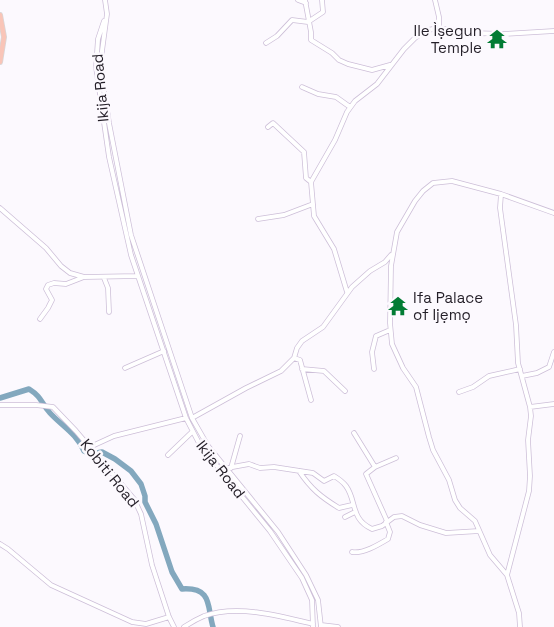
<svg xmlns="http://www.w3.org/2000/svg" width="554" height="627" font-family="'Space Grotesk',sans-serif">
  <style>
    .lines { fill: none; stroke-linecap: round; stroke-linejoin: round }
    .river { stroke: #83a8be; stroke-width: 5.5 }
    .minor-casing { stroke: #cdbfd8; stroke-width: 5.5 }
    .major-casing { stroke: #d8d7d8; stroke-width: 6 }
    .minor { stroke: #fff; stroke-width: 4 }
    .major { stroke: #f9c5b8; stroke-width: 4.5 }
    .labels { text-anchor: middle; dominant-baseline: central; stroke-width: 5; stroke-linejoin: round; paint-order: stroke }
    .poi-label { font-size: 15px; fill: #241f28; stroke: #fcf9fe; text-anchor: end }
    .street-label { font-size: 15px; fill: #241f28; stroke: #fcf9fe }
  </style>
  <rect width="100%" height="100%" fill="#fcf9fe"/>
  <g class="lines">
    <path class="river" d="M0 398 29 389C43 398 40 402 50 413 62 426 77 434 84 451L91 454 102 452 115 459 131 471 141 484 145 496V502L156 524 172 572 182 589C213 587 207 607 213 627"/>
    <defs>
      <path id="minor" d="M105 0 107 14 102 51V78L109 123 131 235 192 418 208 446 278 532 306 575 318 600 321 627
        M298 0 306 3
        M305 0 311 32V40L332 53 339 60 348 64 372 70 390 65
        M435 0 439 17V28
        M104 21 98 39 96 67 109 157 131 255 186 418 200 445 270 531 302 578 312 600 313 627
        M266 43 277 36 292 20 308 22 323 12 322 0
        M302 87 318 94 336 97 350 107
        M268 127 273 123 304 152 306 178 311 182
        M501 194 500 208 516 325 518 363 530 407 531 416 528 440 530 476 529 491 507 575
        M0 208 46 248 61 266 70 273 84 277 138 276
        M258 219 284 215 313 204
        M104 278 108 288 109 312
        M347 292 334 249 314 216 311 182 335 140 347 112 355 101 377 84 404 49 415 38 428 30 438 28 472 33 504 34 554 31
        M40 319 48 308 52 300 46 289 48 285 54 283 66 284 84 277
        M294 358 300 360 311 400
        M125 368 164 351
        M302 369 324 371 345 391
        M374 369 372 352 376 336 390 330
        M522 376 537 373 549 367 554 352
        M459 392 473 387 489 376 520 369
        M0 405H36L53 407 76 431 134 499 141 514 152 565 169 617 174 627
        M530 407 554 404
        M192 418 246 388 281 371 294 358 297 348 302 341 323 327 352 287 370 271 385 262 391 255
        M354 433 375 467
        M90 447 114 436 186 418
        M168 455 192 432
        M227 468 249 464 260 468 274 467 313 473 324 481 334 476C339 479 343 482 346 486 357 501 350 519 372 529L382 526 394 517 402 516 420 525 446 533 479 531
        M231 468 240 436
        M299 471C311 489 321 497 339 508L352 505
        M345 517 355 512
        M387 521 366 474 375 467 396 458
        M0 544 8 549 51 585 132 622 146 624 169 617
        M352 552C363 554 378 545 388 539L390 532 386 522
        M321 625 338 627
        M184 627C190 623 197 619 204 616 237 604 281 616 313 624
        M520 627 519 613 507 575 490 555 475 521 460 508 455 500 449 480 433 450 429 437 416 387 403 368 392 344 390 323 391 266 397 232 415 201 423 191 433 183 452 181 501 194 554 213"/>
      <path id="major" d="M0 15 4 37 0 62"/>
    </defs>
    <use href="#minor" class="minor-casing"/>
    <use href="#major" class="major-casing"/>
    <use href="#minor" class="minor"/>
    <use href="#major" class="major"/>
  </g>
  <defs>
    <symbol id="temple-bare" viewBox="-9 -9 18 18"><path d="M0-6L5-2H3V0L6.5 2.5H4V6H1.5V3h-3V6H-4V2.5H-6.5L-3 0V-2H-5Z" fill="#027c34" stroke="#fcf9fe" stroke-width="2.5" paint-order="stroke"/></symbol>
  </defs>
  <g fill-rule="evenodd">
    <use href="#temple-bare" x="483" y="25" width="28" height="28"/>
    <use href="#temple-bare" x="384" y="292" width="28" height="28"/>
  </g>
  <g class="labels">
    <g class="poi-label">
      <text x="482" y="30">Ile Ìṣegun<tspan x="482" dy="17">Temple</tspan></text>
      <text x="413" y="297" text-anchor="start">Ifa Palace<tspan x="413" dy="17">of Ijẹmọ</tspan></text>
    </g>
    <g class="street-label">
      <text transform="translate(100 88) rotate(-95)">Ikija Road</text>
      <text transform="translate(221 469) rotate(52)">Ikija Road</text>
      <text transform="translate(110 473) rotate(51)">Kobiti Road</text>
    </g>
  </g>
</svg>
